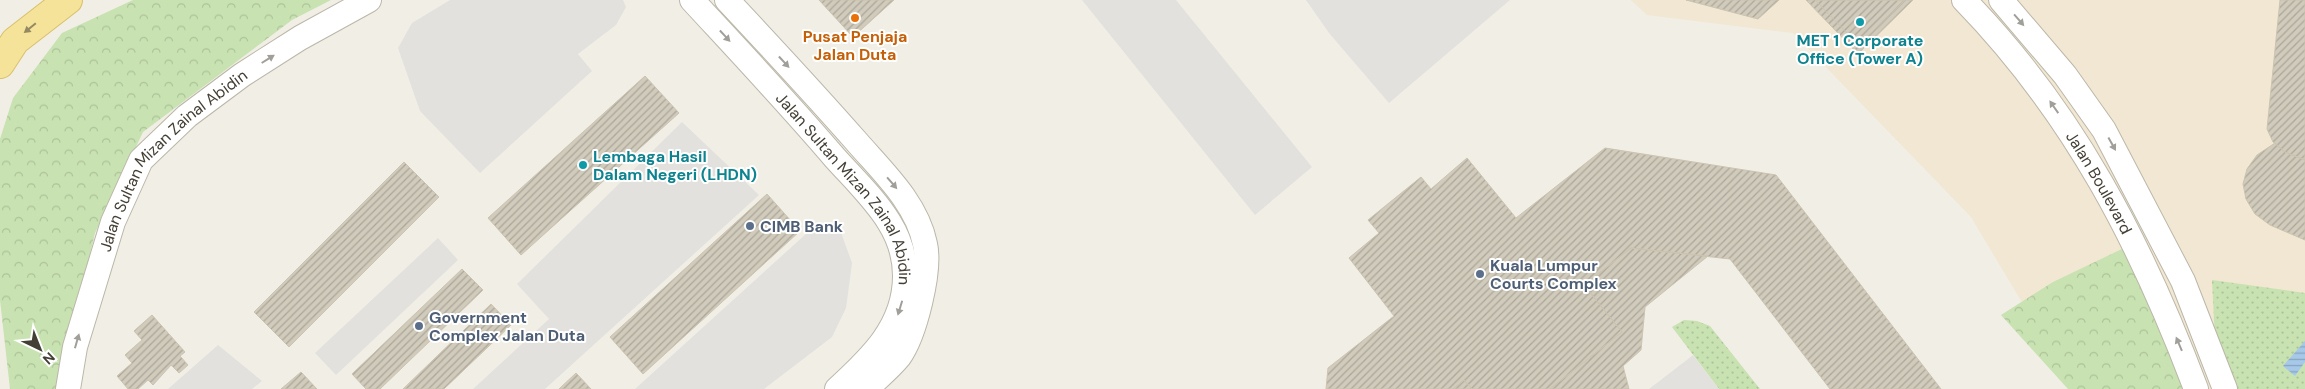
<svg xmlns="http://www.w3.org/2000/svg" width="2305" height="389" font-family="'DM Sans',sans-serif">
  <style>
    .commercial { fill: #f1e7d2 }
    .forest { fill: url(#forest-crowns) }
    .park { fill: url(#park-dots) }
    .parking { fill: #e2e1dd }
    .water { fill: url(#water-rules) }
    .building { fill: url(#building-hatch); stroke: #ccc3b0 }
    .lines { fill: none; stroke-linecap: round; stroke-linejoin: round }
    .minor-casing { stroke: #bbb7a9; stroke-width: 26 }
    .major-casing { stroke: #d8c16c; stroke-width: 30 }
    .minor { stroke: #fff; stroke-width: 24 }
    .major { stroke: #f5e39a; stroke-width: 28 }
    .oneway { fill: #a19f9a }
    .oneway2 { fill: #938962 }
    .food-dot { fill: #e8710a; stroke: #fff; stroke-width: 2 }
    .culture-dot { fill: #0f9aa8; stroke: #fff; stroke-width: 2 }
    .service-dot { fill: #5c6f8a; stroke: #fff; stroke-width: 2 }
    .labels { text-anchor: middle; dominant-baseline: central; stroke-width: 4; stroke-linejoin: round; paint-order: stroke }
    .food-label { font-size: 16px; font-weight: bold; fill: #c56008; stroke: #fff }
    .culture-label { font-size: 16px; font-weight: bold; fill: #0d838f; stroke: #fff }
    .street-label { font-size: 16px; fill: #433f35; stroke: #fff }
    .service-label { font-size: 16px; font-weight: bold; fill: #4e5e75; stroke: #fff; text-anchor: start }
  </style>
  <defs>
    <pattern id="forest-crowns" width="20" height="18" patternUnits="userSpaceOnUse" patternTransform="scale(1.25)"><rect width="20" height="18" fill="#c8e2b1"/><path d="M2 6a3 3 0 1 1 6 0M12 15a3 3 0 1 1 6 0" fill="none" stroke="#adc399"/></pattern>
    <pattern id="park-dots" width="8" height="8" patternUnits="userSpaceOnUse" patternTransform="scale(1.25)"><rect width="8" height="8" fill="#c8e2b1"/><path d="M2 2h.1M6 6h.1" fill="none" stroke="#adc399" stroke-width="1.8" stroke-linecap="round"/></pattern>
    <pattern id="water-rules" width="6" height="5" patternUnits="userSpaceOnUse" patternTransform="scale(1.25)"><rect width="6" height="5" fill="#a6c8e9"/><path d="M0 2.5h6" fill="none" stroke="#89a4be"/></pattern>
    <pattern id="building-hatch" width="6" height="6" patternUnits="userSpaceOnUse" patternTransform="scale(1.25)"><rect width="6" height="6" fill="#d1cbbc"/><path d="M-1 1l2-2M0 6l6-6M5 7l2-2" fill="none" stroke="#aba69a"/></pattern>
  </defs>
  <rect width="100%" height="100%" fill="#f1eee5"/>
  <path class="commercial" d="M1631 0H2305V389H2074L1971 217 1793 33 1647 15Z"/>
  <path class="forest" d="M133 0H331L292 20 143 132 95 233 59 389H10L0 300V139L13 98 62 33Z
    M2124 248 2186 389H2068L2001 315 2053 282Z"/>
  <path class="park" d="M2212 280 2305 293V389H2237L2215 340Z
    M1684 320 1697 321 1710 326 1760 389H1719L1672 327Z"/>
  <path class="parking" d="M450 0H623L626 7 616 25 578 54 592 71 480 173 420 111 398 48 412 23Z
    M1082 0H1176L1312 167 1255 215Z
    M1306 0H1510L1389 103 1329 33Z
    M682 122 759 195 545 389H473L549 319 517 284Z
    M839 227 852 263 846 308 832 337 764 389H635L807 233Z
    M438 238 458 260 336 375 315 353Z
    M218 345 262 381 252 389H168Z
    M1693 355 1719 389H1649L1688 359Z"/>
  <path class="water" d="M2305 341V362L2295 376 2283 366Z"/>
  <path class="building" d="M819 0H894L853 37Z
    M1686 0H1779L1758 19Z
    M1806 0H1913L1858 54Z
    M1815 0H1905L1859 45Z
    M2280 0H2305V160L2285 152 2273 142 2267 129Z
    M645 76 679 113 521 255 488 218Z
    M2275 143 2285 152 2305 160V240L2270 225 2255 214 2246 199 2243 184 2247 169 2257 155Z
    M1605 148 1776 175 1941 389H1830L1730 259 1631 248 1584 285 1622 332 1550 389H1472L1464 380 1453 389H1326L1328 368 1394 316 1349 258 1379 233 1368 220 1421 177 1431 189 1467 158 1516 218Z
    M404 162 439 197 289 347 254 312Z
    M767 194 800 231 643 374 610 337Z
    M1631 248 1708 256 1645 307 1641 350 1623 366 1629 389H1550L1622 332 1584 285Z
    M462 269 483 290 380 389H366L352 374Z
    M491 304 511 325 444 389H403Z
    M152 315 185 352 180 356 188 365 179 373 171 365 153 385 148 380 138 389H128L117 376 132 363 125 355 142 340 134 331Z
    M301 372 317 389H281Z
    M576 373 591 389H559Z
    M1464 380 1472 389H1453Z"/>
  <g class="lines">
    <defs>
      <g id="minor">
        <path id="s1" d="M692 0C740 52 789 104 835 158 853 178 875 199 889 222 899 238 905 257 905 276 905 326 871 358 837 389"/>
        <path d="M727 0C771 47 814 93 856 141 882 171 917 203 925 244 931 270 915 335 899 357 890 368 877 379 866 389"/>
        <path id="s2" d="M1964 0C2074 113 2141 243 2196 389"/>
        <path d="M2001 0 2065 75 2104 130 2183 281 2225 389"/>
        <path id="s3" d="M68 389 75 347 113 222 141 160 187 116 242 75 300 38 369 0"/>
      </g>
      <path id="major" d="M0 64 15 41 68 0"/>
    </defs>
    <use href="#minor" class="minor-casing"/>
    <use href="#major" class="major-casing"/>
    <use href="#minor" class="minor"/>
    <use href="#major" class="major"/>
  </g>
  <defs><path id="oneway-solid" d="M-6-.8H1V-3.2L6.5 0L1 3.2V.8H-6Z" transform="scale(1.25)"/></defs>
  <g class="oneway">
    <use href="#oneway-solid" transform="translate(2019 20) rotate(49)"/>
    <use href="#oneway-solid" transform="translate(725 36) rotate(47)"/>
    <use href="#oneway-solid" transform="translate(268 59) rotate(-32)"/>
    <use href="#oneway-solid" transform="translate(784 62) rotate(47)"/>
    <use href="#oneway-solid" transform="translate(2054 107) rotate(-125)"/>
    <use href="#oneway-solid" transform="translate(2112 144) rotate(61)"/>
    <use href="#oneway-solid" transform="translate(892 183) rotate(49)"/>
    <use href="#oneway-solid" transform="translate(900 308) rotate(107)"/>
    <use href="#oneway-solid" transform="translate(77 341) rotate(-74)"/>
    <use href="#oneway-solid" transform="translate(2179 344) rotate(-113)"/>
  </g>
  <use class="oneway2" href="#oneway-solid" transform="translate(30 28) rotate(141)"/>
  <circle class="food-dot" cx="855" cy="18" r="5"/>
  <g class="culture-dot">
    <circle cx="1860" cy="22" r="5"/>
    <circle cx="583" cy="165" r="5"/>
  </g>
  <g class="service-dot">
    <circle cx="750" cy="226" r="5"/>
    <circle cx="1480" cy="274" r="5"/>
    <circle cx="419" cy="326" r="5"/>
  </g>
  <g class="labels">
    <g class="food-label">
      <text x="855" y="36">Pusat Penjaja<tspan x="855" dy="18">Jalan Duta</tspan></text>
    </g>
    <g class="culture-label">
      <text x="1860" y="40">MET 1 Corporate<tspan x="1860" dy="18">Office (Tower A)</tspan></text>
      <text x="593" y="156" text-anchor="start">Lembaga Hasil<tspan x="593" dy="18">Dalam Negeri (LHDN)</tspan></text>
    </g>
    <g class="street-label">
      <text stroke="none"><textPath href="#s3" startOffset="260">Jalan Sultan Mizan Zainal Abidin</textPath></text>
      <text stroke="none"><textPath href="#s2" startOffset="228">Jalan Boulevard</textPath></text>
      <text stroke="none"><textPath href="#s1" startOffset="246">Jalan Sultan Mizan Zainal Abidin</textPath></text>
    </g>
    <g class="service-label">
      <text x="760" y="226">CIMB Bank</text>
      <text x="1490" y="265">Kuala Lumpur<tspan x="1490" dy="18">Courts Complex</tspan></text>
      <text x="429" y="317">Government<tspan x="429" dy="18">Complex Jalan Duta</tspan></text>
    </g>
  </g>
  <g transform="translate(40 349) rotate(137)" stroke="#ffffff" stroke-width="4" paint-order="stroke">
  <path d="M0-4L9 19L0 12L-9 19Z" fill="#433f35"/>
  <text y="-8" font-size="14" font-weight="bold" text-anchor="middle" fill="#433f35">N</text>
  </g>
</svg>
